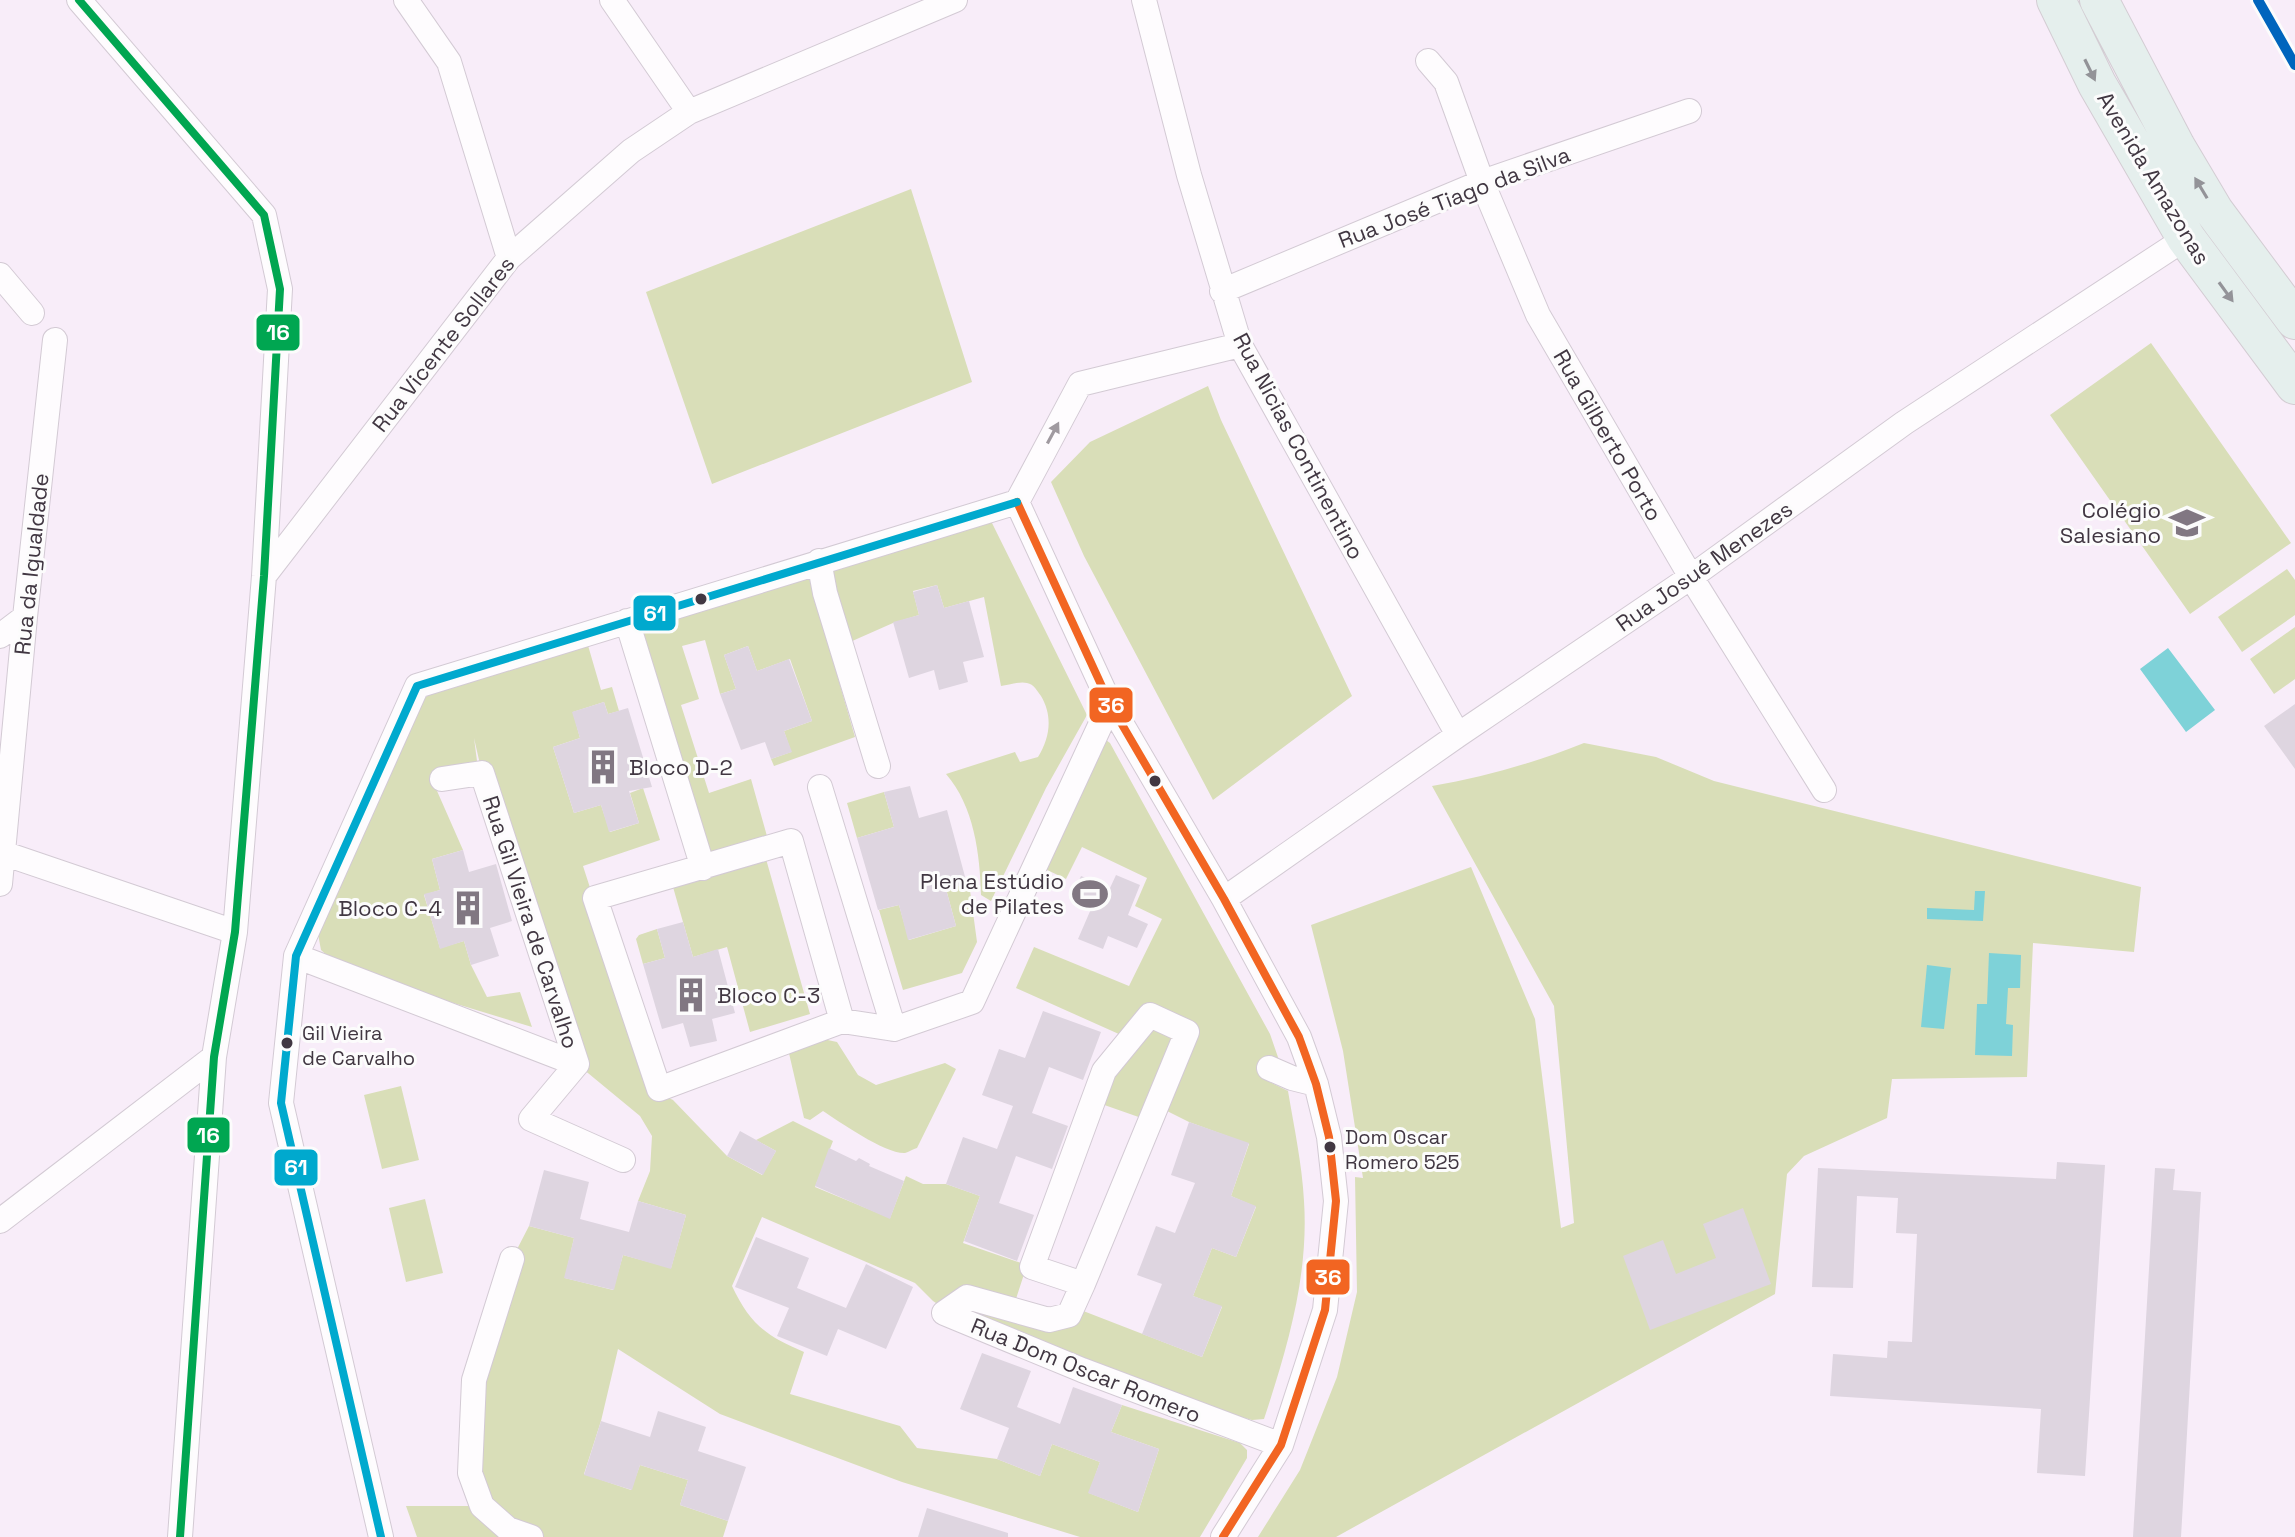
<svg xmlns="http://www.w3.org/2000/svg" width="2295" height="1537" font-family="'Space Grotesk',sans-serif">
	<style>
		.green { fill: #d9deb8 }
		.water { fill: #7ed2d8 }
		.building { fill: #ded5e0 }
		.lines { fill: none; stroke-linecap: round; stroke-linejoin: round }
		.street-casing { stroke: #d3cad4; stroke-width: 26 }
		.primary-casing { stroke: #d3cdd3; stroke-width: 40 }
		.street { stroke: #fefcfe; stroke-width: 24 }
		.primary { stroke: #e5efed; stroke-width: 38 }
		.bus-1-casing { stroke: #fcfcfc; stroke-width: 14 }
		.bus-2-casing { stroke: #fcfcfc; stroke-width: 14 }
		.bus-3-casing { stroke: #fcfcfc; stroke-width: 14 }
		.bus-1 { stroke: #f26522; stroke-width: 8 }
		.bus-2 { stroke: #00a9ce; stroke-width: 8 }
		.bus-3 { stroke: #00a651; stroke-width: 8 }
		.rail-1-casing { stroke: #fcfcfc; stroke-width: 16 }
		.rail-1 { stroke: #0065bd; stroke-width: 10 }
		.oneway { fill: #939398 }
		.oneway2 { fill: #a09aa0 }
		.bus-dot { fill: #413742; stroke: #fcfcfc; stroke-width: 3 }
		.labels { text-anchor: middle; stroke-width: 6; stroke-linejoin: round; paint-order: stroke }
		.bus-label { font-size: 20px; fill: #413742; stroke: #fcfcfc; text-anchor: start }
		.street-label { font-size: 22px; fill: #413742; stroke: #fcfcfc }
		.poi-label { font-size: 22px; fill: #413742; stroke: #fcfcfc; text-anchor: end }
		.line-badge { stroke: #fcfcfc; stroke-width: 3 }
		.badge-label { font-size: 22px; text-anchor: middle; font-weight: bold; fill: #fff }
	</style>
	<rect width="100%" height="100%" fill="#f8edf9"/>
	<path class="green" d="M911 189 972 382 712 484 646 292Z
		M2151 343 2291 543 2190 614 2050 415Z
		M1208 386 1221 420 1352 696 1213 800 1084 556 1051 482 1090 442Z
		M990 519 1087 715 1046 788 991 901 981 895C980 854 974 806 946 774L1015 752 1020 762 1038 757C1050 738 1053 716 1041 696 1037 691 1034 684 1027 683 1020 681 1009 685 1001 686L984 597 944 608 937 585 913 591 919 615 893 623 841 646 824 569Z
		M2287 569 2295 580V615L2242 652 2218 617Z
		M808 574 855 737 774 766 771 759 791 752 784 731 812 721 790 659 757 671 748 646 724 655 736 689 720 694 705 640 682 646 699 699 681 705 709 793 751 779 770 847 703 868 639 625Z
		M2295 627V679L2274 694 2250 659Z
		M587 642 601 690 612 687 619 711 608 714 604 702 573 712 580 738 553 747 574 813 601 805 610 832 639 823 630 793 643 788 660 840 583 866 656 1092 673 1100 727 1156 762 1175 776 1151 756 1140 793 1121 833 1141 815 1187 890 1218 906 1176 923 1184H946L980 1196 963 1243 1027 1265 1014 1305 1049 1320 1073 1307 1202 1357 1222 1307 1193 1296 1212 1248 1236 1257 1256 1207 1231 1196 1249 1144 1189 1122 1157 1106 1150 1121 1093 1101 1130 1039 1016 988 1034 947 1129 986 1162 919 1135 906 1147 878 1082 847 1066 879 1041 867 1106 740 1110 743 1270 1034 1280 1063 1268 1081 1288 1091C1294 1127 1302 1164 1304 1201 1309 1276 1287 1349 1264 1419L1252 1420 1234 1415 945 1309 933 1301 915 1283 762 1217 732 1286C750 1324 766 1336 804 1352L790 1394 900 1426 917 1448 997 1459 1040 1476 1052 1444 1100 1462 1089 1493 1138 1512 1159 1449 1111 1432 1122 1405 1240 1443 1247 1450V1458L1200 1537H1080L902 1482 720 1414 618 1349 601 1421 584 1474 631 1490 640 1465 688 1480 680 1505 728 1521 723 1537H417L406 1506H481L474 1380 512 1259 529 1226 574 1238 565 1278 613 1290 623 1255 671 1268 686 1215 638 1201 650 1171 652 1136 640 1116 577 1064 482 773 474 738 477 761 430 775 463 850 432 859 440 890 424 895 440 948 464 941 471 965 487 997 520 992 532 1027 401 987 332 960 321 950 318 934 425 698 433 691Z
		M1584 743 1656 757 1714 781 2141 887 2134 952 2033 943 2027 1077 1892 1079 1887 1118 1804 1156 1787 1174 1775 1294 1336 1537H1258L1300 1470 1337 1377 1357 1292 1355 1177 1363 1178 1343 1051 1311 925 1471 867 1535 1019 1561 1228 1574 1223 1554 1006 1432 786C1485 777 1534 763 1584 743Z
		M884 792 894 827 857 838 847 803Z
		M766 859 810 1014 750 1032 727 947 693 957 673 887Z
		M969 883 977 942 962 973 903 990 879 910 899 905 909 940 956 926 946 889Z
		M657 929 665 958 643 964 636 939 639 935Z
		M809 1036 837 1042 858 1075 876 1085 945 1063 956 1069 917 1148C916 1148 906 1153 905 1153 885 1154 840 1122 823 1111L810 1120 804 1118 788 1049Z
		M401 1086 419 1160 382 1169 364 1095Z
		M425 1199 443 1273 406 1282 389 1208Z"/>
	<path class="water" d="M2168 648 2215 710 2186 732 2140 669Z
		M1975 891H1985L1983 921 1927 919V908L1974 910Z
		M1989 953 2021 955 2020 988H2008L2006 1024 2013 1025 2012 1056 1975 1055 1977 1004H1987Z
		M1927 965 1951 968 1944 1029 1921 1027Z"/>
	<path class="building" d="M937 585 944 608 969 601 984 657 963 662 968 682 939 690 934 670 909 678 893 622 919 615 913 592Z
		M748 646 757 671 789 659 812 721 784 731 792 752 771 759 765 742 741 750 720 694 736 689 724 655Z
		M604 702 608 714 628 708 652 787 629 791 639 823 609 832 601 805 574 813 553 747 580 738 572 712Z
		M2295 704V769L2264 726Z
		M910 786 919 818 947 810 967 884 946 889 956 926 908 940 899 905 878 910 857 838 894 827 884 792Z
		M463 850 469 872 496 864 512 921 490 928 499 956 471 965 464 941 440 949 424 894 440 890 432 859Z
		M1116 875 1140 885 1128 915 1148 924 1137 948 1108 936 1103 949 1078 939 1091 909 1070 900 1081 876 1110 888Z
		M683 922 693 957 718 949 735 1013 712 1019 717 1041 690 1047 683 1023 662 1029 643 964 665 958 657 929Z
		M1043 1011 1101 1032 1083 1080 1049 1067 1032 1113 1068 1126 1052 1169 1016 1156 999 1203 1034 1215 1017 1261 964 1241 980 1196 946 1184 963 1137 997 1149 1013 1106 982 1095 999 1049 1025 1058Z
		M1189 1122 1249 1143 1231 1196 1256 1206 1236 1257 1212 1248 1193 1296 1222 1306 1202 1357 1142 1334 1162 1284 1137 1275 1156 1226 1175 1233 1195 1183 1171 1175Z
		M740 1131 776 1151 763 1175 727 1156Z
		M829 1148 856 1161 859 1158 870 1164 869 1166 904 1181 890 1219 815 1186Z
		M2057 1162 2105 1165 2085 1476 2037 1473 2041 1409 1830 1396 1833 1354 1887 1358 1888 1341 1912 1342 1917 1234 1896 1233 1898 1198 1857 1196 1853 1288 1812 1287 1818 1168 2056 1179Z
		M2155 1168 2175 1169 2173 1190 2201 1192 2181 1537H2133Z
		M544 1170 589 1182 580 1219 629 1232 638 1201 686 1215 671 1269 623 1255 614 1290 564 1278 574 1238 529 1226Z
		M1743 1208 1771 1284 1650 1330 1623 1256 1663 1240 1676 1274 1716 1258 1703 1224Z
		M756 1237 809 1258 797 1288 846 1308 866 1264 913 1287 886 1349 838 1329 827 1356 777 1336 789 1308 735 1287Z
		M982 1353 1031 1371 1017 1407 1060 1424 1073 1387 1122 1405 1111 1432 1159 1449 1138 1512 1088 1493 1100 1462 1052 1444 1040 1476 997 1459 1009 1428 960 1409Z
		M658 1411 706 1427 698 1451 746 1467 728 1521 680 1505 688 1480 640 1465 632 1490 584 1475 601 1421 650 1437Z
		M927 1508 1008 1533V1537H918Z"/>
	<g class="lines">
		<g class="street-casing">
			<path id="street" d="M79 0 264 215 280 289 264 576 235 932 214 1057 180 1537
				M406 0 449 62 509 258
				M612 0 689 112
				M1144 0 1189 175 1240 345 1458 735
				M1428 61 1446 82 1482 182 1538 315 1691 577 1824 790
				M0 275 32 313
				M1222 291 1482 182 1689 111
				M1017 502 1110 704 1224 899 1299 1037 1316 1084 1329 1137 1336 1201 1325 1310 1281 1445 1223 1537
				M1017 502 1080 384 1240 345
				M819 561 825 593 878 766
				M264 576 509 258 631 151 689 112 955 0
				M627 621 703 868
				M0 636 25 617
				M442 779 482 773 577 1064
				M820 787 894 1029
				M3 853 235 932
				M0 884 25 617 55 340
				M1224 899 1458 735 1691 577 1904 423 2186 238
				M296 956 577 1064 531 1119 623 1160
				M842 1021 659 1089 595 898 791 841 842 1021 894 1029 972 1002 1110 704
				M1269 1068 1292 1078 1316 1084
				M0 1221 214 1057
				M512 1259 474 1380 470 1473 482 1506 508 1529 531 1537
				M1083 1284 1032 1267 1104 1071 1150 1015 1187 1032 1083 1284 1069 1315 1049 1320 967 1297 944 1313 1082 1370 1281 1445
				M381 1537 281 1103 296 956 417 686 1017 502"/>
		</g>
		<g class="primary-casing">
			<path id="primary" d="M2056 0 2097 84 2186 238 2295 385
				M2099 0 2176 147 2214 211 2295 320"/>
		</g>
		<use href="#street" class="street"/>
		<use href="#primary" class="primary"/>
		<g class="bus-1-casing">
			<path id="bus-1" d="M1017 502 1110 704 1224 899 1299 1037 1316 1084 1329 1137 1336 1201 1325 1310 1281 1445 1223 1537"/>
		</g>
		<g class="bus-2-casing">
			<path id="bus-2" d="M381 1537 281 1103 296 956 417 686 1017 502"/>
		</g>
		<g class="bus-3-casing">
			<path id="bus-3" d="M79 0 264 215 280 289 264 576 235 932 214 1057 180 1537"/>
		</g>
		<use href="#bus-1" class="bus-1"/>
		<use href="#bus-2" class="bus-2"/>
		<use href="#bus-3" class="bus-3"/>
		<g class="rail-1-casing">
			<path id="rail-1" d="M2258 0 2295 65"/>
		</g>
		<use href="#rail-1" class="rail-1"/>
	</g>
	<defs><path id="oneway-solid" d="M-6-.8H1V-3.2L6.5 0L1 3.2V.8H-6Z" transform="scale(2)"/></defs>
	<g class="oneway">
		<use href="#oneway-solid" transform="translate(2090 70) rotate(64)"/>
		<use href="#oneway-solid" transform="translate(2201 188) rotate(-121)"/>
		<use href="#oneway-solid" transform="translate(2226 292) rotate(54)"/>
	</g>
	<use class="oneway2" href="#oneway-solid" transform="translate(1053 433) rotate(-62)"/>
	<defs>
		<g id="school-bare" transform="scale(2.76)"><path d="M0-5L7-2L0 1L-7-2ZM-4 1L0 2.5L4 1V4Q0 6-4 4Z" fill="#817782" stroke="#fcfcfc" stroke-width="2.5" paint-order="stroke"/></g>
		<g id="building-bare" transform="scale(2.76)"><path d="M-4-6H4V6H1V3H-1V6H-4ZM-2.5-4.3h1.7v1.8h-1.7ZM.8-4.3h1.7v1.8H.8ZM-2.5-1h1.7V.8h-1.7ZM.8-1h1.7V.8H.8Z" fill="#817782" stroke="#fcfcfc" stroke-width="2.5" paint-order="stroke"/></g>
		<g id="stadium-bare" transform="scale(2.76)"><path d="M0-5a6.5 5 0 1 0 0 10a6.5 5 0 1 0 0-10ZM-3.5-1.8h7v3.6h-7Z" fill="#817782" stroke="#fcfcfc" stroke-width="2.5" paint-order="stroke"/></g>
	</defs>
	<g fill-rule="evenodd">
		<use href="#school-bare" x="2187" y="523"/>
		<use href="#building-bare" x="603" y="767"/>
		<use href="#stadium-bare" x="1090" y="894"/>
		<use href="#building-bare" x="468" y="908"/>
		<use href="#building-bare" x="691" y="995"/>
	</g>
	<g class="bus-dot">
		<circle cx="701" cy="599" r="7"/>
		<circle cx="1155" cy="781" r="7"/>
		<circle cx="287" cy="1043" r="7"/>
		<circle cx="1330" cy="1147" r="7"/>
	</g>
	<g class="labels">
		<g class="bus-label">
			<text x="302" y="1040">Gil Vieira<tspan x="302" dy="25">de Carvalho</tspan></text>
			<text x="1345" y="1144">Dom Oscar<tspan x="1345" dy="25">Romero 525</tspan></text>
		</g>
		<g class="street-label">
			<text transform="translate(2154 178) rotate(59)" y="8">Avenida Amazonas</text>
			<text transform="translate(1454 197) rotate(-21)" y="8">Rua José Tiago da Silva</text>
			<text transform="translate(443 344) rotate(-52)" y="8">Rua Vicente Sollares</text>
			<text transform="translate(1608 435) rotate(60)" y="8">Rua Gilberto Porto</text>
			<text transform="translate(1299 446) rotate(62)" y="8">Rua Nicias Continentino</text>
			<text transform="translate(31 564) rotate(-84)" y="8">Rua da Igualdade</text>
			<text transform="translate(1704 566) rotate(-35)" y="8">Rua Josué Menezes</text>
			<text transform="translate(531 922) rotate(72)" y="8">Rua Gil Vieira de Carvalho</text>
			<text transform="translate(1086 1370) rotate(22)" y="8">Rua Dom Oscar Romero</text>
		</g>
		<g class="poi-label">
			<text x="2161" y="518">Colégio<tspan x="2161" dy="25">Salesiano</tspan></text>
			<text x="629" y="775" text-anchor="start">Bloco D-2</text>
			<text x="1064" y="889">Plena Estúdio<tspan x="1064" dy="25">de Pilates</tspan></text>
			<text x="442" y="916">Bloco C-4</text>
			<text x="717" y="1003" text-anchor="start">Bloco C-3</text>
		</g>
	</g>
	<g class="line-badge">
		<rect x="255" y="313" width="46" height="39" rx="8" fill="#00a651"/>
		<rect x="632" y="594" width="45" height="38" rx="8" fill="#00a9ce"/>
		<rect x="1088" y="686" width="46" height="38" rx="8" fill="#f26522"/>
		<rect x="186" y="1116" width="45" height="38" rx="8" fill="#00a651"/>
		<rect x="273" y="1148" width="46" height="39" rx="8" fill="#00a9ce"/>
		<rect x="1305" y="1258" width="46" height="38" rx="8" fill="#f26522"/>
	</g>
	<g class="badge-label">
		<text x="278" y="340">16</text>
		<text x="655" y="621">61</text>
		<text x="1111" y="713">36</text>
		<text x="208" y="1143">16</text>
		<text x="296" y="1175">61</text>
		<text x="1328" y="1285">36</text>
	</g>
</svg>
